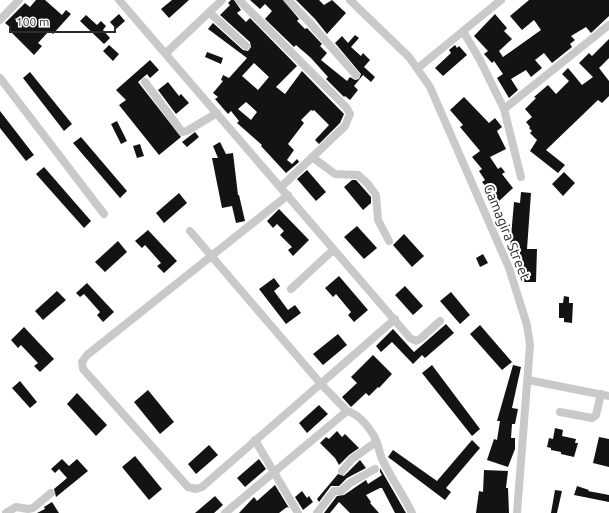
<svg xmlns="http://www.w3.org/2000/svg" width="609" height="513" font-family="Ubuntu,sans-serif">
	<style>
		.building { fill: #131313; fill-rule: evenodd }
		.lines { fill: none; stroke-linecap: round; stroke-linejoin: round }
		.minor { stroke: #c9c9c9; stroke-width: 8 }
		.labels { text-anchor: middle; stroke-width: 4; stroke-linejoin: round; paint-order: stroke }
		.street-label { font-size: 14px; fill: #2c2c2c; stroke: #fff }
	</style>
	<rect width="100%" height="100%" fill="#fff"/>
	<path class="building" d="M36 0H45L62 15 66 10 71 14 53 34 49 31 38 43 42 46 34 55 9 30 11 28 5 23 25 3 30 7Z
		M172 0H189L169 18 161 9Z
		M231 0H234L241 10 237 13 246 22 250 18 297 66 276 87 285 94 302 71 344 114 340 123 319 144 315 140 329 125 314 110 313 111 311 110 301 120 304 123 288 144 294 150 287 160 292 164 297 159 299 162 286 173 261 146 262 145 237 123 239 121 231 111 228 114 215 99 218 97 213 93 223 81 221 80 223 75 229 78 247 58 208 29 213 23 243 50 248 51 251 47 250 42 220 15 230 5 228 3ZM254 63 269 77 258 90 242 76ZM246 102 257 112 251 120 238 109Z
		M250 0H283L299 19 297 21 305 29 307 28 322 44 320 46 327 53 321 60 347 81 350 77 355 80 359 79 361 74 335 43 342 36 348 43 355 35 359 38 351 47 361 56 363 53 370 60 364 67 375 77 371 82 363 75 354 86 358 90 350 100 345 96 344 97 326 79 328 77 311 58 296 45 294 47 265 19 272 11 265 4 260 9Z
		M296 0H319L324 5 332 0 346 13 327 34 315 19Z
		M529 0H609V16L591 33 586 27 571 36 575 40 570 44 572 47 552 63 544 53 535 60 542 68 531 77 526 70 511 79 518 90 509 98 497 78 503 74 494 61 492 63 484 54 488 51 474 36 495 14 507 28 504 31 512 39 499 51 503 57 541 30 534 20 522 30 510 16Z
		M119 14 125 21 116 29 110 22Z
		M86 15 97 25 101 21 106 26 103 30 110 38 104 44 80 21Z
		M609 39V58L599 68 609 81V96L602 103 598 100 546 150 565 165 558 173 530 151 537 140 530 133 532 131 529 128 530 127 526 122 532 117 525 109 536 98 534 97 548 85 556 94 569 81 562 74 568 68 582 85 593 77 579 63 589 53 592 56Z
		M109 45 119 54 113 61 103 51Z
		M455 45 457 48 459 46 467 55 443 76 435 68 451 53 449 50Z
		M207 52 223 58 221 64 205 57Z
		M150 60 159 70 150 78 147 74 138 82 181 137 159 155 119 105 126 100 116 90Z
		M30 72 72 124 64 131 23 78Z
		M168 82 179 96 181 94 189 103 176 114 158 90Z
		M464 97 489 123 495 118 502 127 497 131 506 149 490 157 498 169 501 167 505 172 502 174 513 188 497 203 486 190 488 189 482 182 485 180 479 171 482 169 472 157 480 151 460 127 463 125 450 110Z
		M0 111 34 155 26 161 0 128Z
		M117 121 127 141 121 144 111 124Z
		M195 132 199 137 187 147 182 142Z
		M81 137 127 191 120 198 73 143Z
		M220 142 226 154 233 153 238 195H239L245 221 236 223 232 206 222 208 212 158H218L213 146Z
		M140 144 144 156 137 158 133 146Z
		M44 167 91 221 84 228 36 174Z
		M307 170 326 192 316 201 297 179Z
		M564 172 575 183 563 196 552 184Z
		M352 180H356L371 197V203L363 210 344 187Z
		M521 192 531 193 527 249H537L536 282H520V248H510L514 202 520 203Z
		M179 193 187 203 164 223 156 213Z
		M279 209 309 240 293 256 288 250 292 247 280 235 284 231 277 224 273 228 267 221Z
		M357 226 377 248 364 259 344 237Z
		M148 230 177 261 164 273 157 266 161 263 145 245 142 248 135 241Z
		M404 234 424 256 412 267 393 245Z
		M118 241 127 252 105 272 95 262Z
		M483 254 488 263 480 267 476 258Z
		M339 276 368 310 354 322 348 315 351 312 336 294 333 297 325 288Z
		M274 278 280 286 274 291 288 310 295 305 301 313 286 324 259 289Z
		M87 283 114 312 103 322 97 315 100 312 84 294 80 297 76 293Z
		M405 286 423 306 413 315 395 295Z
		M57 291 66 300 43 320 35 311Z
		M451 292 470 315 460 324 440 301Z
		M564 296 569 297V303H573L572 323 564 322V318H559V303H563Z
		M446 324 454 333 425 358 422 355 413 364 392 342 381 352 376 346 393 329 414 352Z
		M480 325 512 362 502 370 470 334Z
		M24 327 54 359 40 372 34 366 38 363 21 345 18 348 11 340Z
		M338 334 347 345 323 365 313 354Z
		M373 355 392 374 379 388 378 387 369 396 366 393 351 407 342 397 357 383 351 377Z
		M432 365 480 429 472 436 422 373Z
		M513 365 521 367 512 408 518 409 515 424H512L511 438H515V449L508 467 487 460 494 439 497 440 500 421H497Z
		M20 381 37 402 30 408 12 388Z
		M148 390 174 422 160 434 134 402Z
		M77 393 107 425 96 436 67 404Z
		M319 405 328 414 307 433 299 423Z
		M555 428 563 430 562 436 576 439 575 443H578L574 457 561 454V452L551 450V448L547 447 549 438 553 439Z
		M337 431 342 437 345 434 359 448 349 455 339 465 335 458 320 443 326 437 329 439Z
		M599 437 609 439V467L593 463Z
		M472 440 480 448 446 488 451 492 445 500 388 457 393 450 437 481Z
		M209 445 218 455 196 474 188 464Z
		M135 456 162 489 149 500 122 467Z
		M62 459 69 466 77 459 88 471 56 497 54 489 67 478 59 469 55 473 51 469Z
		M259 459 266 469 245 487 237 478Z
		M360 460 366 468 347 478 339 486H331L319 502 317 499 338 474 344 476Z
		M380 468 406 513H395L382 488H380L366 495 371 502 370 503 379 513H350L339 502 330 513H324L337 496 344 495 366 480 368 484 382 475 380 472Z
		M484 470 508 471 506 488H508L509 513H476L479 491 483 492Z
		M275 485 289 508 287 507 279 513H239L254 497 257 501Z
		M577 486 589 490 588 491 609 495V502L574 495Z
		M555 490 562 491 557 513H551Z
		M302 491 307 498 309 496 313 502 303 510 295 497Z
		M215 496 223 505 214 513H195Z
		M52 502 59 513H37L45 509 44 507Z"/>
	<g class="lines">
		<path class="minor" d="M119 0 410 338 416 341 420 339 440 321
			M239 0 346 107 350 114 345 126 281 187
			M288 0 310 23 356 75
			M350 0 409 57 430 87 509 268 527 325 530 345 517 513
			M210 13 246 46
			M0 20 19 0
			M463 31 480 60 504 109 521 177
			M166 53 222 0
			M418 68 501 0
			M0 78 104 214
			M145 82 182 132 187 131 217 113
			M504 109 609 25
			M312 157 335 174 358 175 368 184 376 195 378 220 389 241
			M288 195 87 355 82 362 83 369 188 487 196 489 202 487 395 319
			M190 231 321 384 347 411 225 513
			M291 289 333 250
			M528 380 609 396
			M347 411C358 414 368 426 374 436 378 442 379 452 382 459 391 478 403 494 412 513
			M560 412 592 418 596 415 601 394
			M255 440 298 513
			M342 471 352 459 376 442
			M6 513 16 507 28 509 33 508 51 493
			M317 513 334 491H341L350 483 375 469"/>
	</g>
	<g class="labels">
		<g class="street-label">
			<text transform="translate(507 232) rotate(68)" y="5">Gamagira Street</text>
		</g>
	</g>
	<path d="M10 26v6h105v-6" fill="none" stroke="#2c2c2c" stroke-width="2"/>
	<text x="16" y="26" font-size="12" fill="#2c2c2c" stroke="#ffffff" stroke-width="3" paint-order="stroke">100 m</text>
</svg>
